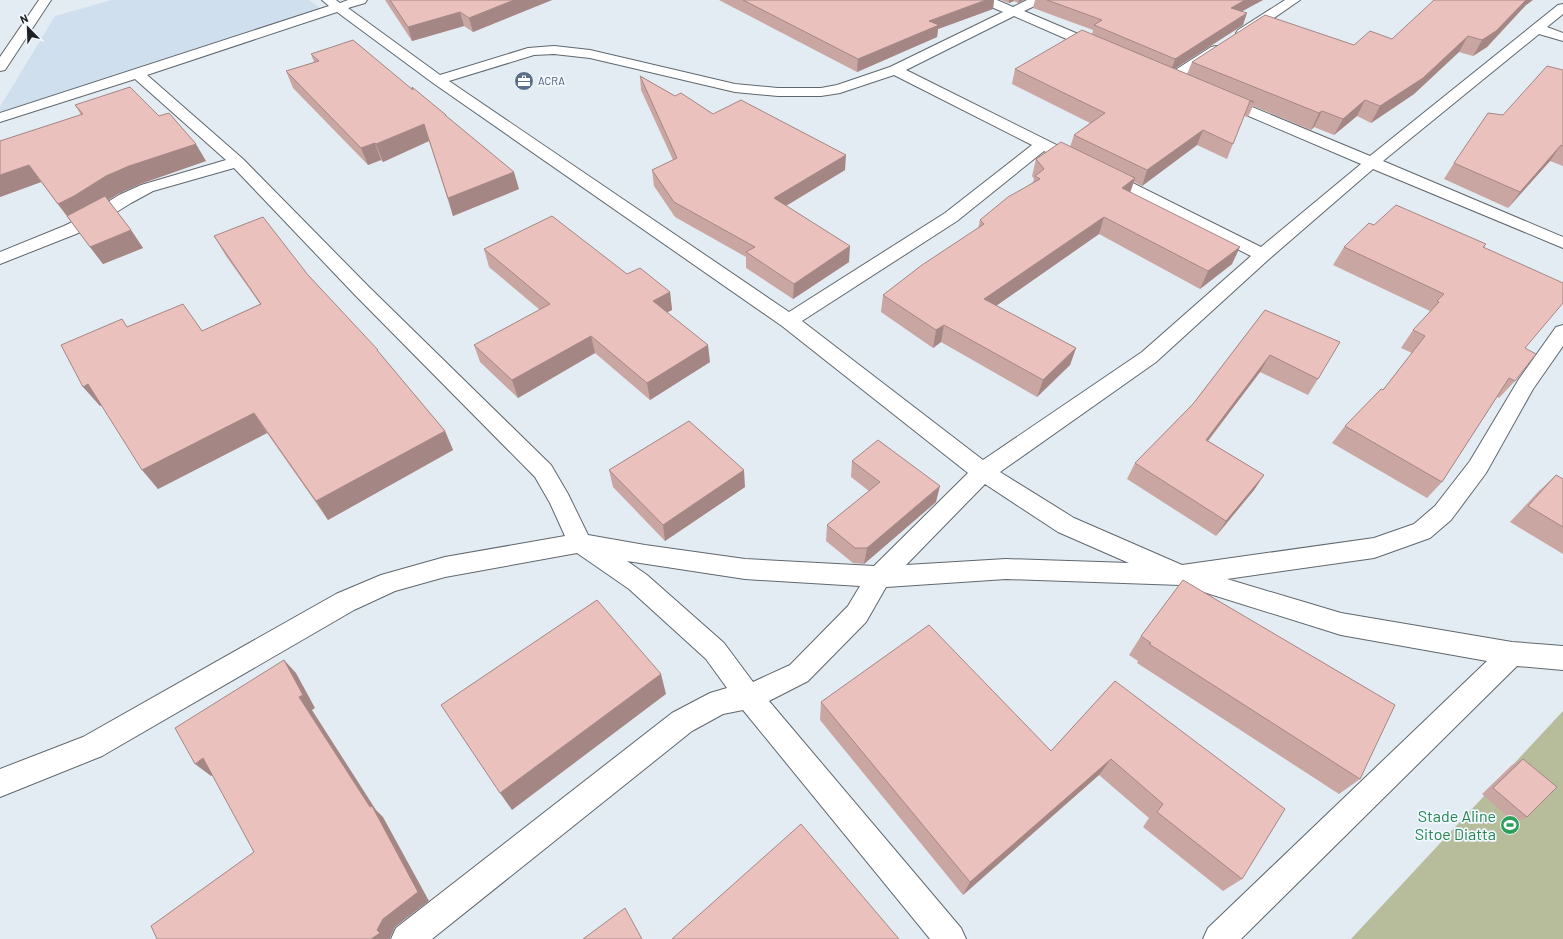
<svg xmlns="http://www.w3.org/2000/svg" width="1563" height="939" font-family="Barlow,sans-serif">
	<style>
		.built { fill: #d0dfed }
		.green { fill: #b7bd9b }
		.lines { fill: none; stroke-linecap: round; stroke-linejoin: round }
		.minor-casing { stroke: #60686e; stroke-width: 2 }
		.minor { fill: #fff; fill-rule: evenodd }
		.wall { fill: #caa6a3 }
		.shaded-wall { fill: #a48785 }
		.building { fill: #ebc1be; stroke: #a48785 }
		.labels { text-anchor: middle; stroke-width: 3.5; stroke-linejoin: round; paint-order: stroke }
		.far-service-label { font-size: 11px; fill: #4e5e75; stroke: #f1f8ff; text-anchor: start }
		.near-leisure-label { font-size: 16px; fill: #27864d; stroke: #f1f8ff; text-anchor: end }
	</style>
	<rect width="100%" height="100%" fill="#e3ebf3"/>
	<path class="built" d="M112 0H309L321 9 0 115V107L55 16Z"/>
	<path class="green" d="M1563 711V939H1351Z"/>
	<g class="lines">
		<g class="minor-casing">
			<path id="minor" d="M39 0H51L5 70 0 71V57Z
				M322 0H336L340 3 348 0H367L365 3 348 8 440 75 528 48 554 46 590 50 735 84 778 88H821L837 85 890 67 1003 12 982 3 980 0H997L1013 7 1027 0H1043L1041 3 1024 11 1104 45 1106 48 1104 51H1094L1014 16 906 70 1261 247 1361 164 1218 103 1216 100 1218 97 1223 96 1228 97 1370 156 1558 5 1563 4V14L1547 27 1563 33V41L1539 34 1383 161 1563 237V248L1373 169 1269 259 1156 362 1000 472 1074 518 1182 565 1374 538 1414 524 1435 506 1470 461 1519 379 1556 327 1563 325V346L1533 389 1486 473 1451 520 1430 538 1374 558 1227 579 1341 613 1512 642 1563 646V670L1517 666 1241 939H1203L1208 928 1487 661 1341 635 1181 585 1006 579 886 587 866 622 808 681 769 701 961 928 966 939H930L743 710 723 714 692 731 432 939H391L396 928 672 713 710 693 727 688 706 659 629 589 577 553 445 577 395 591 354 610 102 756 0 797V769L83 737 336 594 381 575 445 557 565 536 550 503 535 477 355 295 234 168 153 191 131 203 99 223 76 234 0 264V252L64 226 87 215 119 195 141 185 226 160 135 79 0 122V113L329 6ZM337 12 433 83 782 326 968 473 874 566 745 559 645 545 588 535 568 494 551 465 369 287 243 159 147 75ZM554 54 590 58 735 92 778 96H821L840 93 894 75 1032 145 945 213 789 312 449 81 534 55ZM1044 151 1251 256 1142 352 983 460 802 321 957 221ZM985 484 1058 532 1129 563 1006 559 906 565ZM627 561 745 579 860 586 848 606 790 665 753 682 724 643 647 575Z
				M1285 0H1300L1248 36H1238L1236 33 1238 30Z
				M1216 46 1221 47 1223 50 1221 53 1176 82 1171 83 1166 82 1164 79 1166 76 1211 47Z"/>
		</g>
		<use href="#minor" class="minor"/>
	</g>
	<path class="wall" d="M385 0H552L473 32 464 26 412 41Z
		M719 0H994L993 9 938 29 937 37 857 72Z
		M1001 0H1024L1018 3 1014 1 1009 3Z
		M1035 0H1263L1242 11 1243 25 1175 69 1187 74 1192 62 1354 45 1392 39 1525 6 1487 47 1473 56 1459 52 1414 94 1371 123 1357 116 1334 135 1314 127 1311 130 1253 106 1248 117 1244 116 1227 159 1197 145 1142 186 1134 182 1130 192 1232 264 1200 289 1099 234 996 306 1076 348 1070 365 1037 397 941 342 933 348 881 312 883 295 978 229 980 220 1033 182 1034 179 1032 176 1036 159 1070 147 1074 135 1090 123 1012 84 1015 69 1092 34 1093 30 1033 8Z
		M311 54 413 90 446 115 447 117 519 189 453 216 429 141 383 162 381 160 368 165 293 88 286 71 314 62Z
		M1563 70V166L1550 161 1508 208 1444 179 1454 163 1503 115Z
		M640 76 675 96 713 114 845 170 786 206 849 262 793 299 746 268V257L675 217 654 186 652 170 673 160 641 90Z
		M75 105 159 116 206 161 140 184 118 194 108 200 131 230 143 248 103 264 41 182 0 197V141L81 115Z
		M1374 225 1486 244 1484 248 1525 348 1515 381 1499 398 1497 397 1442 482 1427 498 1332 443 1345 426 1383 390 1412 353 1401 348 1413 330 1424 319 1430 311 1333 265 1344 247Z
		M214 236 308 275 381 355 445 431 453 450 328 520 267 433 158 489 102 406H100L128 327 202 331 260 304 226 256Z
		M484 249 627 274 670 292 672 310 667 312 710 362 650 400 595 353 518 398 480 362 474 345 540 310 489 267Z
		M1265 310 1318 379 1308 395 1260 372 1208 441 1264 475 1254 490 1216 536 1127 479 1135 463 1193 404Z
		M852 461 936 502 864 564 853 563 826 541 827 525 869 491 851 477Z
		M609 470 745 487 665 541 613 487Z
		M1556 475 1563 479V554L1510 522 1538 492Z
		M1141 636 1360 779 1339 794 1137 663 1138 661 1129 655Z
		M1115 681 1242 879 1223 891 1143 827 1149 818 1099 775 963 895 820 720 821 702 1051 751Z
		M1523 759 1527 817 1515 823 1482 794 1512 765Z"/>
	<path class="shaded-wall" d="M514 0H552L473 32 469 18Z
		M986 0H994L993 9 938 29 937 37 857 72 858 59 929 21Z
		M1009 0H1014V1L1009 3Z
		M1019 0H1024L1018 3Z
		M1245 0H1263L1226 20 1231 8Z
		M1526 0H1533L1525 6 1487 47 1473 56 1482 40Z
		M460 12 464 26 412 41 408 27Z
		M1247 13 1243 25 1171 71 1175 59Z
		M1468 36 1459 52 1414 94 1371 123 1380 106Z
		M1365 100 1357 116 1334 135 1343 119Z
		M1322 111 1314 127 1311 130 1319 113Z
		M424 124 429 141 383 162 376 144Z
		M1203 130 1197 145 1142 186 1147 170Z
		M375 143 381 160 368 165 361 148Z
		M196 144 206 161 140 184 118 194 86 214 71 221 58 204 106 176 129 166Z
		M1561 145 1550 161 1508 208 1520 192Z
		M846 155 845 170 774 213V198Z
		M29 165 41 182 0 197V175Z
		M514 172 519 189 453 216 448 198Z
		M1135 178 1129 196 1122 188Z
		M1104 217 1099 234 980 317 984 299Z
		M131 230 143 248 103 264 90 247Z
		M850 246 849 262 793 299 794 284Z
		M1240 247 1232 264 1200 289 1208 271Z
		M670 292 672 310 656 318 653 301Z
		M944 325 941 342 933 348 936 330Z
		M591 336 595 353 518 398 512 380Z
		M708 345 710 362 650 400 647 383Z
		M1076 348 1070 365 1037 397 1043 380Z
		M1270 355 1260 372 1197 455 1206 440Z
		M88 384 105 404 100 406 83 387Z
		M254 413 267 433 158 489 142 470Z
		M445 431 453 450 328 520 316 501Z
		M744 470 745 487 665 541 663 525Z
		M1264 475 1254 490 1216 536 1226 521Z
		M940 486 936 502 864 564 867 548Z
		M284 660 296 673 315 708 312 710 376 810 383 817 429 901 395 927 390 938V939H371L377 930 370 807 299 697Z
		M661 674 666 694 512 810 500 793Z
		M203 758 219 770 211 776 195 764Z
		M1111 759 1099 775 963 895 970 882Z"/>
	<path class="building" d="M390 0H514L469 18 460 12 408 27Z
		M743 0H986L929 21 939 25 858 59Z
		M1047 0H1245L1231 8 1247 13 1175 59 1094 25 1102 20Z
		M1434 0H1526L1496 31 1482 40 1468 36 1423 78 1380 106 1365 100 1343 119 1322 111 1319 113 1192 62 1265 15 1354 45 1370 31 1392 39Z
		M1082 30 1254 102 1250 101 1233 144 1203 130 1147 170 1074 135 1105 113 1015 69Z
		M353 40 413 90 412 87 446 115H445L514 172 448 198 424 124 376 144 375 143 361 148 286 71 319 61 311 54Z
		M1547 66 1563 70V146L1561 145 1520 192 1454 163 1488 113 1503 115Z
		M640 76 675 96 681 93 713 114 741 100 846 155 774 198 850 246 794 284 746 252 755 247 674 202 652 170 677 158Z
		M130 87 159 116 169 113 196 144 129 166 106 176 74 196 58 204 29 165 0 175V141L83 114 75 105Z
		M1061 142 1135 178 1122 188 1240 247 1208 271 1104 217 984 299 1076 348 1043 380 944 325 936 330 883 295 922 265 984 224 980 220 1008 197 1040 179 1035 176 1044 169 1036 159Z
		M105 196 131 230 90 247 67 216Z
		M1396 205 1486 244 1483 247 1563 283V303L1525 348 1536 354 1515 381 1509 378 1442 482 1345 426 1381 389 1383 390 1425 336 1413 330 1439 302 1437 301 1444 294 1344 247 1369 223 1374 225Z
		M552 216 627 274 640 268 670 292 653 301 708 345 647 383 591 336 512 380 474 345 550 304 484 249Z
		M263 217 308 275 378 350H377L445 431 316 501 254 413 142 470 88 384 83 387 61 345 122 319 127 327 183 304 202 331 261 304 214 236Z
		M1265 310 1340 342 1318 379 1270 355 1206 440 1264 475 1226 521 1135 463 1193 404Z
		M689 421 744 470 663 525 609 470Z
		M878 440 940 486 867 548H855L827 525 880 482 852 461Z
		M1556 475 1563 479V527L1528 506Z
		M1183 580 1395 705 1360 779 1149 644 1151 643 1141 636Z
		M597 600 661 674 500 793 441 705Z
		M929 625 1051 751 1115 681 1285 809 1242 879 1157 812 1163 804 1111 759 970 882 821 702Z
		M284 660 303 695 299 697 370 807 372 806 418 892 383 919 377 930 380 933 371 939H157L151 926 254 852 203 758 195 764 175 728Z
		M1523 759 1557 787 1527 817 1493 788Z
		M801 824 899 939H672Z
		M625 908 642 939H583Z"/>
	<defs>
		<g id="office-disc" transform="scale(1)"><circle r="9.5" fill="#5c6f8a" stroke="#f1f8ff"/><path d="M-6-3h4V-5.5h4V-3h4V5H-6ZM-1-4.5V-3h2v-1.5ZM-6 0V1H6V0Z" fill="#fff"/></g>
		<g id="stadium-disc" transform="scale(1)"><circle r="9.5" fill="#2e9e5b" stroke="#f1f8ff"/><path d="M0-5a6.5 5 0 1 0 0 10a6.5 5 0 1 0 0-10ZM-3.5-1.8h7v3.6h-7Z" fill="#fff"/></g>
	</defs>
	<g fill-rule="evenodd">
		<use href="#office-disc" x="524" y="81"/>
		<use href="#stadium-disc" x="1510" y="825"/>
	</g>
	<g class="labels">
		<g class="far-service-label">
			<text x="538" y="85">ACRA</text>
		</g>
		<g class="near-leisure-label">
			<text x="1496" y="822">Stade Aline<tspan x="1496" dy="18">Sitoe Diatta</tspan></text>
		</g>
	</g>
	<g transform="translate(28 28) rotate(337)" stroke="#f1f8ff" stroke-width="3" paint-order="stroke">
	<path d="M0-3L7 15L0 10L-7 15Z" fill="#1f2225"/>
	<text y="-6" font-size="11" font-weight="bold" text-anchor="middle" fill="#1f2225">N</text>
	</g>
</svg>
